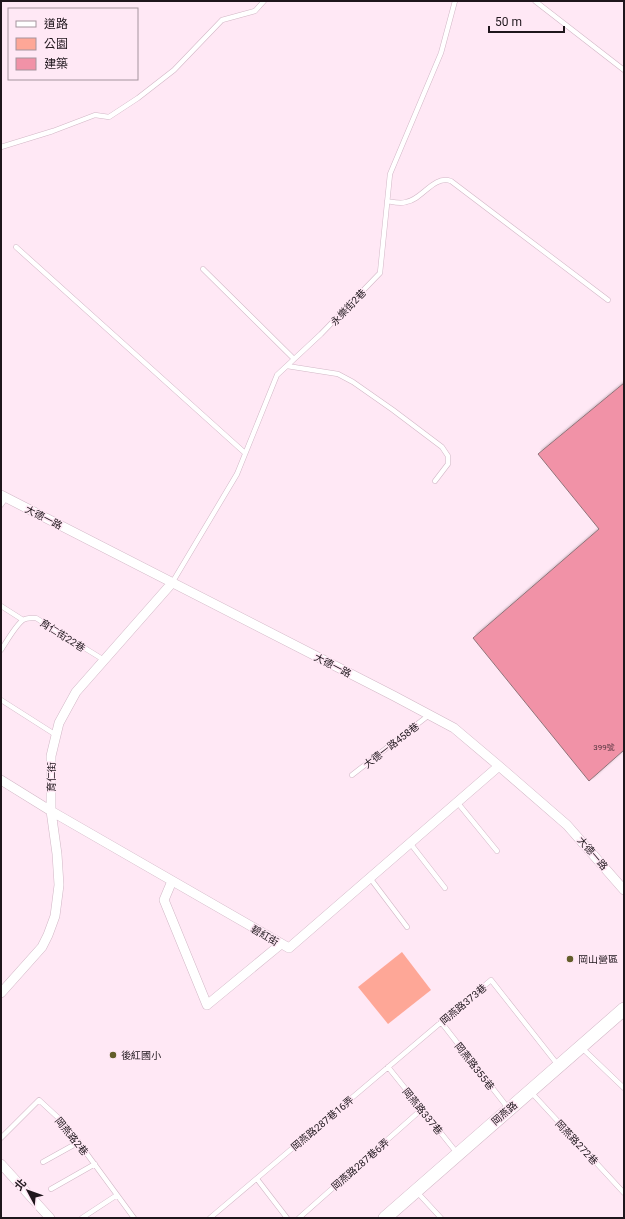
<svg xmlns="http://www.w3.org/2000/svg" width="625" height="1219" font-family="Roboto,'Noto Sans TC',sans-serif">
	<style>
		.green { fill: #fea797 }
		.building { fill: #f192a7; stroke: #91747a; filter: url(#shadow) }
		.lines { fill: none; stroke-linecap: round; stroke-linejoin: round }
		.lane-casing { stroke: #d2b7c6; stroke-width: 5.5 }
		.street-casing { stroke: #d2b7c6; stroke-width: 10 }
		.secondary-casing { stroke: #d2b7c6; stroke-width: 14 }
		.lane { stroke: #fff; stroke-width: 4.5 }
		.street { stroke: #fff; stroke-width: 9 }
		.secondary { stroke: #fff; stroke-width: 13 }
		.poi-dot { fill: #635d2a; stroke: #ffe8f5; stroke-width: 1.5 }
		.labels { text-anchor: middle; stroke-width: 3; stroke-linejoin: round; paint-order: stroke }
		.number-label { font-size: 8px; fill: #54353f }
		.street-label { font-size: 10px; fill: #1f161c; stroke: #ffe8f5 }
		.poi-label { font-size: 10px; fill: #1f161c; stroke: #ffe8f5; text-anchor: start }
	</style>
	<defs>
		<filter id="shadow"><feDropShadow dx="3.5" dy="-3.5" stdDeviation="1" flood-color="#0004"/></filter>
	</defs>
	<rect width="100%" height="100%" fill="#ffe8f5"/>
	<path class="green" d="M402 952 431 990 388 1024 358 987Z"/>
	<path class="building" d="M624 383V750L589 781 473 638 599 529 538 454Z"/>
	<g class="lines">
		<g class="lane-casing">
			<path id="lane" d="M535 1 624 70
				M1 147 53 131 95 115 109 117 138 98 174 70 222 20 255 11 264 1
				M387 201C393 202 400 204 406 202 422 200 433 175 451 181L608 300
				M16 247 245 453
				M203 269 294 359
				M287 366 338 374 353 382 393 410 442 447 448 456V464L435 481
				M1 505 6 498
				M172 583 237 474 277 375 321 334 380 273 390 174 441 53 455 1
				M1 606 23 620
				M1 650C7 641 15 626 23 620 27 617 31 618 36 618L104 660
				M1 700 56 735
				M352 775 429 715
				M457 802 497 851
				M410 843 445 888
				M370 878 407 927
				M441 1022 508 1108
				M582 1048 624 1088
				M388 1067 457 1153
				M530 1091 624 1193
				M1 1138 39 1100 65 1124 134 1218
				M43 1162 79 1142
				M257 1179 287 1218
				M51 1189 95 1164
				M417 1192 441 1218
				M82 1218 117 1195
				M210 1218 491 980 558 1065
				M299 1218 422 1109"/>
		</g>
		<g class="street-casing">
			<path id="street" d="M1 495 394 696 454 728 499 766 567 825 624 890
				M1 780 51 811 289 948 499 766
				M172 881 164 900 207 1005 281 944
				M1 993 42 947 48 935 55 916 59 885 57 854 51 811V756L59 723 76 692 172 583
				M1 1164 50 1218"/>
		</g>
		<g class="secondary-casing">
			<path id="secondary" d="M385 1218 624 1009"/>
		</g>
		<use href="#lane" class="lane"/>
		<use href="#street" class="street"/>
		<use href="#secondary" class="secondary"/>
	</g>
	<g class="poi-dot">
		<circle cx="570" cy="959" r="4"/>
		<circle cx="113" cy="1055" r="4"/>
	</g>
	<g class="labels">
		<g class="number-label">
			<text x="604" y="750">399號</text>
		</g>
		<g class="street-label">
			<text transform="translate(348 307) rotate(-46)" y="4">永樂街2巷</text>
			<text transform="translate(44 517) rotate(27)" y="4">大德一路</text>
			<text transform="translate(63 635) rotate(32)" y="4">育仁街22巷</text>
			<text transform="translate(333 665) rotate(27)" y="4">大德一路</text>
			<text transform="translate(391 745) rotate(-38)" y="4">大德一路458巷</text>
			<text transform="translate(51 777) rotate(-90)" y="4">育仁街</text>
			<text transform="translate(593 853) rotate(49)" y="4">大德一路</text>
			<text transform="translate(265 935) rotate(30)" y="4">碧紅街</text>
			<text transform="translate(463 1004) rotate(-40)" y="4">岡燕路373巷</text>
			<text transform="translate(475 1066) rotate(52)" y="4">岡燕路355巷</text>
			<text transform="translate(423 1111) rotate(51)" y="4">岡燕路337巷</text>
			<text transform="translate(504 1113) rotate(-41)" y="4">岡燕路</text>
			<text transform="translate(322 1123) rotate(-40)" y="4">岡燕路287巷16弄</text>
			<text transform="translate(72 1136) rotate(51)" y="4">岡燕路2巷</text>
			<text transform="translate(577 1142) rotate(47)" y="4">岡燕路272巷</text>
			<text transform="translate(360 1164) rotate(-41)" y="4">岡燕路287巷6弄</text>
		</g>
		<g class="poi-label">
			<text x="578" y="963">岡山營區</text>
			<text x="121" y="1059">後紅國小</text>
		</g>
	</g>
	<rect width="625" height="1219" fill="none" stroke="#1f161c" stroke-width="4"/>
	<rect x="8" y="8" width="130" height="72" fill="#ffe8f5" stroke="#a5949e"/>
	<rect x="16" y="21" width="20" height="6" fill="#ffffff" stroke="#a5949e"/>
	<text x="44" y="28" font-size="12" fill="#1f161c">道路</text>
	<rect x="16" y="38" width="20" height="12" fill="#fea797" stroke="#a5949e"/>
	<text x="44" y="48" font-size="12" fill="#1f161c">公園</text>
	<rect x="16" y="58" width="20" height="12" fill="#f192a7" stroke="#a5949e"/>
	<text x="44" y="68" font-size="12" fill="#1f161c">建築</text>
	<g transform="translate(28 1191) rotate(311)" stroke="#ffe8f5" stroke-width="3" paint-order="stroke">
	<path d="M0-3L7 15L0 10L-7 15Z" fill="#1f161c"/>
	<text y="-6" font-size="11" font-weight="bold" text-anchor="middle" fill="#1f161c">北</text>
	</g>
	<path d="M489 26v6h75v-6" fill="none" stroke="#1f161c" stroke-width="2"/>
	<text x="495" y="26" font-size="12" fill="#1f161c" stroke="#ffe8f5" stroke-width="3" paint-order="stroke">50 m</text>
</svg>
